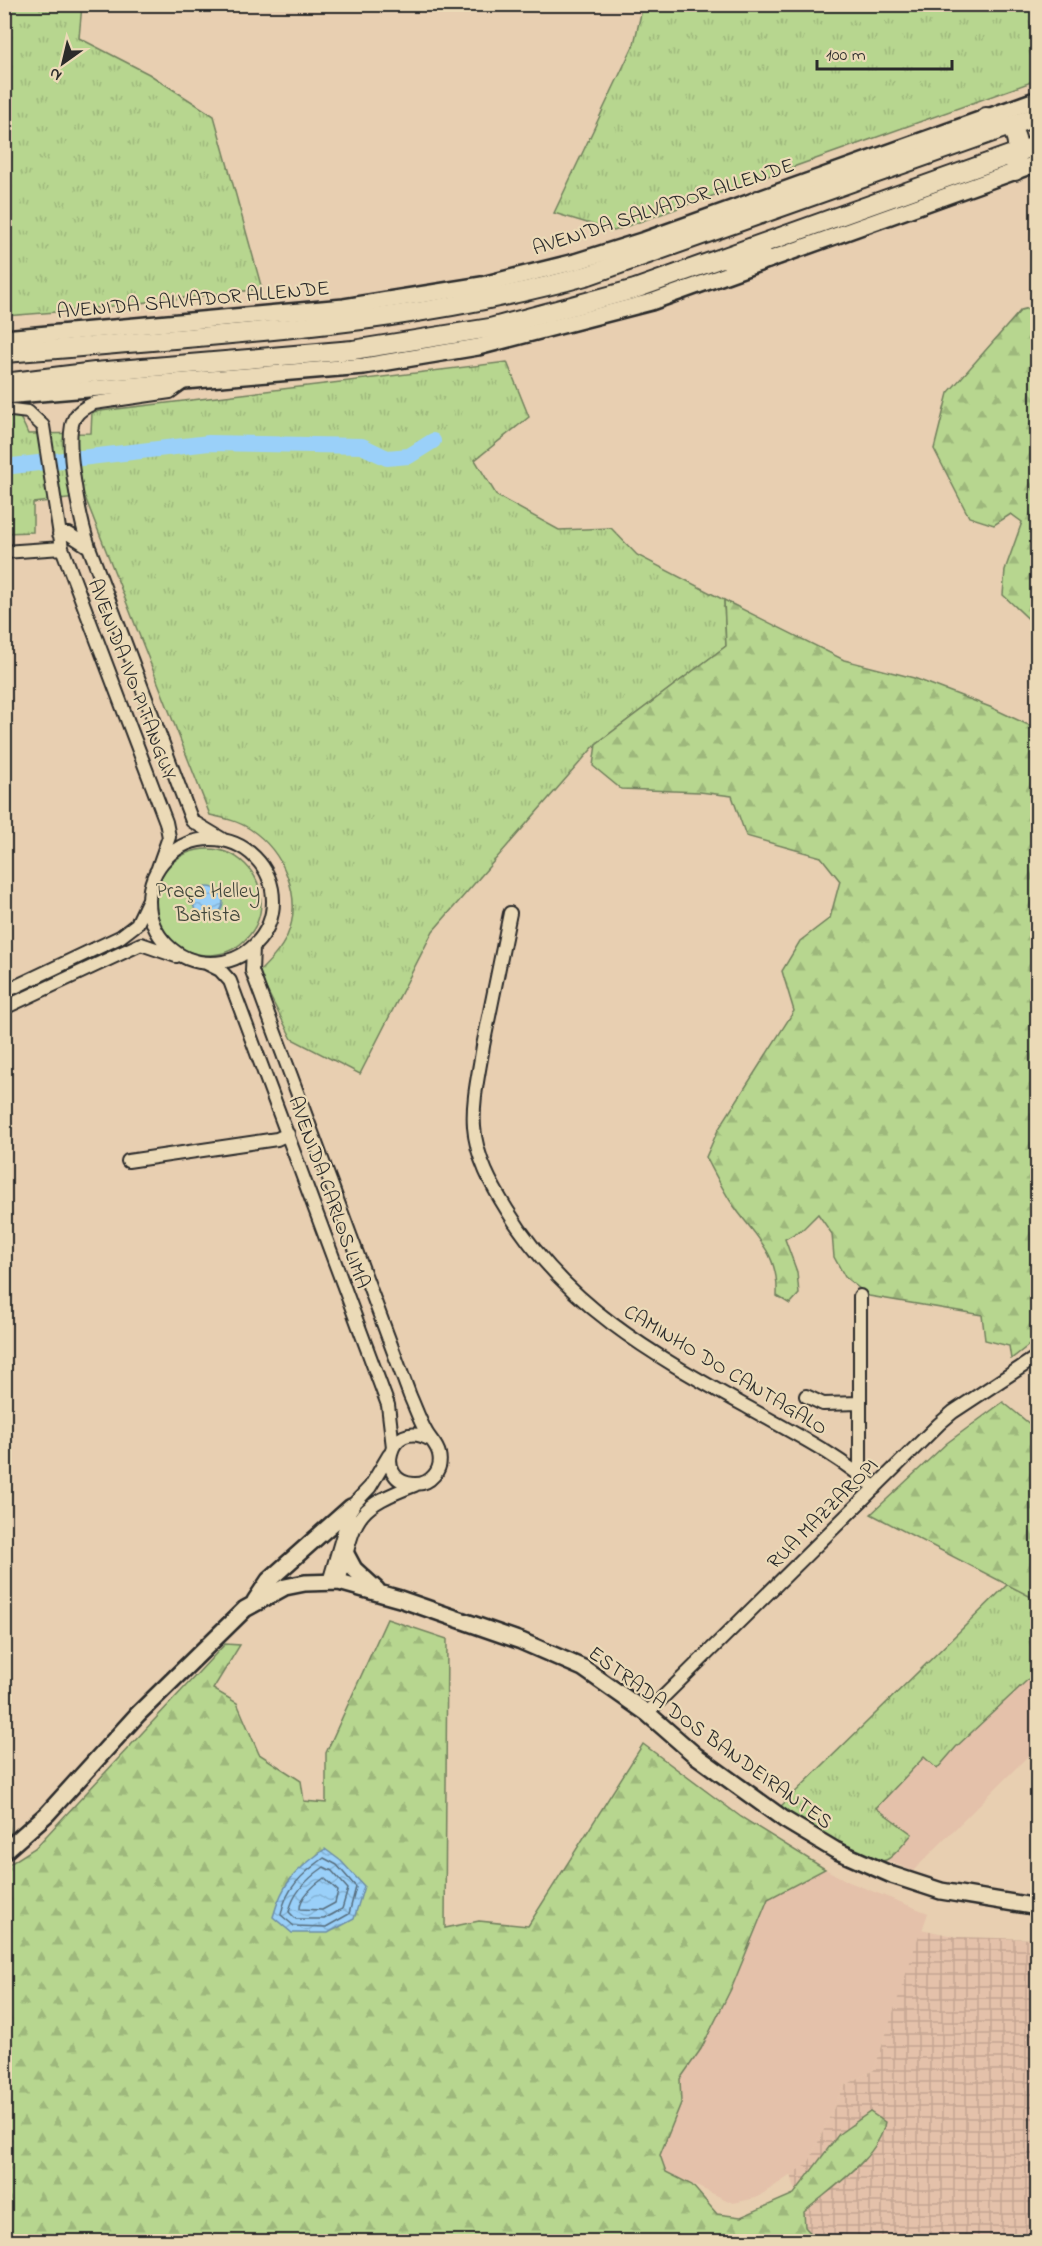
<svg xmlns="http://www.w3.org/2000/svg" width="1042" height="2246" font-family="'Indie Flower',sans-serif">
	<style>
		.built { fill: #e4c1aa }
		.industrial { fill: url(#industrial-grid) }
		.grass { fill: url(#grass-tufts); stroke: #71805d; stroke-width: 1.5 }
		.forest { fill: url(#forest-firs); stroke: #71805d; stroke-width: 1.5 }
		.green { fill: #b7d68f; stroke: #71805d; stroke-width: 1.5 }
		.water { fill: url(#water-waves); stroke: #6e8ea7; stroke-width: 1.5 }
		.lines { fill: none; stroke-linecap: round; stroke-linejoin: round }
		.shore { stroke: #576d7d; stroke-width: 1.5 }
		.river { stroke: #9ad0f9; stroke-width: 16 }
		.minor-casing { stroke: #2b2b2b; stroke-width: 16 }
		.major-casing { stroke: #2b2b2b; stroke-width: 20 }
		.highway-casing { stroke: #2b2b2b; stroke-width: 22 }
		.minor { stroke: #ebdab7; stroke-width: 12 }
		.major { stroke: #ebdab7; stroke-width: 15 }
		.highway { stroke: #ebdab7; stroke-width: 18 }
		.labels { text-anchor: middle; stroke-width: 4.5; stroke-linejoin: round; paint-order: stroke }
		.street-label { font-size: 21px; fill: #2b2b2b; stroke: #ebdab7 }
		.park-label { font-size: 21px; fill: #40453a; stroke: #ebdab7 }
	</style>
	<defs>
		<pattern id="industrial-grid" width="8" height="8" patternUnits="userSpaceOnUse" patternTransform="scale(1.5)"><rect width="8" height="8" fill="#e4c1aa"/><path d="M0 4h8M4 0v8" fill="none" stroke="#c4a692"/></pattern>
		<pattern id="grass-tufts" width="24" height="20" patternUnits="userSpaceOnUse" patternTransform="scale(1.5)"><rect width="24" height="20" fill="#b7d68f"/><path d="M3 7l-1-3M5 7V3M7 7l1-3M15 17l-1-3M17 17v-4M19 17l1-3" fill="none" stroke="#9eb87c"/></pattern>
		<pattern id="forest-firs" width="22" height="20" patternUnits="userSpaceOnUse" patternTransform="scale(1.5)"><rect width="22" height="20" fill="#b7d68f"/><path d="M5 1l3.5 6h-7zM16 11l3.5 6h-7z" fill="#9eb87c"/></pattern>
		<pattern id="water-waves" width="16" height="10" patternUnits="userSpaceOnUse" patternTransform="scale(1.5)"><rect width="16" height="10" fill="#9ad0f9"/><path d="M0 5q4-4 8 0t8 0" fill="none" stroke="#85b3d6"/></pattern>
	</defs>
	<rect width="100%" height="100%" fill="#e8cfb1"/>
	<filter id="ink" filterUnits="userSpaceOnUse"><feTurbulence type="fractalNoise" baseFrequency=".0167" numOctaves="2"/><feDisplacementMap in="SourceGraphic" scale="12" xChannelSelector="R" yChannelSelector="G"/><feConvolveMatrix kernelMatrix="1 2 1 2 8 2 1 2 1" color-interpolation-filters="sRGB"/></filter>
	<g filter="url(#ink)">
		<path class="built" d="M1037 1671V1747L913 1871 887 1860 912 1835 875 1808 925 1757 937 1769 956 1747Z
			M825 1869 849 1882 928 1913 874 2070 844 2086 808 2164 756 2198 733 2203 666 2172 660 2155 681 2103 680 2079 701 2049 732 1987 768 1899Z"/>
		<path class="industrial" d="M921 1929 958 1937 1037 1939V2241H923L918 2231 906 2241H818L805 2227 791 2174 808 2164 844 2086 874 2070Z"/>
		<path class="grass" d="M5 4 82 5 79 38 149 74 214 116 262 289 69 311 5 316Z
			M643 5H1037V80L614 231 554 213 634 44Z
			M507 362 529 417 475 460 497 496 559 530 611 528 637 555 724 600 726 646 596 744 433 931 360 1074 292 1039 258 973C269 962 281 950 287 936 304 897 283 851 250 829 238 821 224 818 210 815L85 497 33 503V532L5 533 4 411C19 410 23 422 28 434L91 433 92 412Z
			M1008 1584 1037 1600V1671L956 1747 937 1769 924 1757 876 1808 912 1834C905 1842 895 1856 886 1860 866 1869 798 1820 779 1808Z"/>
		<path class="forest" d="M1037 306H1038L1037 627 1003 595 1005 570 1022 522 1011 514 994 525 969 517 934 449 948 393 1021 310Z
			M724 600 844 660 914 678 990 707 1037 729 1038 1338 1011 1359 1009 1346 985 1340 982 1315 869 1296 845 1277 834 1257 832 1234 818 1214 803 1229 785 1239 797 1272 799 1294 790 1304 777 1296C779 1251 754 1236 731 1202 722 1188 714 1172 706 1157L718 1130 794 1011 782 971 800 941 830 918 840 881 821 857 746 836 732 796 700 792 621 789 593 766 596 744 726 646Z
			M1003 1402 1037 1430V1600L871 1514 947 1443Z
			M387 1619 447 1639 445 1928 479 1921 528 1926 643 1744 741 1817 825 1869 768 1899 732 1987 701 2049 680 2079 681 2103 660 2155 666 2172 692 2185 717 2214 741 2217 794 2194 839 2134 870 2112 885 2122C879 2158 831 2188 804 2212L805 2227 818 2241 5 2242V1867L35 1848 225 1644 240 1645 213 1689 237 1703 259 1754 301 1781 304 1801 326 1803V1753Z
			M4 1669 9 1687 5 1779 10 1833 5 1836Z"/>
		<path class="green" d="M155 902a53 53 0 1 1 106 0a53 53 0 1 1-106 0Z"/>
		<path class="water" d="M193 902a15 15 0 1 1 30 0a15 15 0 1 1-30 0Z
			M325 1849 341 1861 364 1886 354 1919 328 1933H292L273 1917C283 1881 295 1871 325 1849Z"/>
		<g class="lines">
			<path class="shore" d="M324 1858 337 1865 356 1887 349 1914 326 1927 294 1926 281 1915C285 1889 303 1873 324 1858Z
				M324 1867 332 1871 348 1889 342 1909 324 1919H296L289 1912C293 1892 308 1878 324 1867Z
				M324 1878 338 1891 335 1903 322 1910 300 1909C299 1898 315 1884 324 1878Z"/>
			<path class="river" d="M4 467 209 443 362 446 387 458 409 456 433 441"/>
			<g class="minor-casing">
				<path id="minor" d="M184 382 170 392 94 403C87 406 79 410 75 417 62 437 81 523 89 547L192 821 222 839
					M4 409 28 412 43 426 62 548 166 822 169 837 158 868
					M59 534H69L89 547
					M4 552 62 548
					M149 901a62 62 0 1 1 124 0a62 62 0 1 1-124 0Z
					M510 913C501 958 492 1002 483 1046 479 1073 472 1100 474 1127 476 1157 492 1186 507 1210 566 1307 654 1355 749 1408 793 1433 837 1454 875 1488
					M253 947 252 971 410 1396C415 1407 419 1419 425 1430 429 1439 437 1444 439 1454 443 1470 430 1485 414 1484 374 1483 388 1417 429 1439
					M206 963 220 970 230 981 388 1405 393 1447
					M4 992 120 937 137 924 148 901
					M4 1008 141 944 176 956
					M128 1161 277 1139 288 1134
					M806 1396 823 1404 860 1403
					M860 1474V1296
					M329 1582 351 1507 370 1487 389 1455
					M339 1582C356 1519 351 1509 415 1485
					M647 1713 939 1424 953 1412 1038 1356"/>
			</g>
			<g class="major-casing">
				<path id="major" d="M4 338 344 307 482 285 575 262 645 240 1038 99
					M4 396 364 366 478 347 651 302 1038 163
					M346 1554 354 1569 377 1590
					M255 1601 269 1580 351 1507
					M4 1852 47 1814 138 1714 245 1609 285 1587 305 1583 339 1582 400 1599 521 1641 583 1668 647 1713 695 1755 785 1820 835 1850 892 1875 941 1891 1038 1907"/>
			</g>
			<g class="highway-casing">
				<path id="highway" d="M986 117C1020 126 1020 140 1015 171
					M731 214 758 200
					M732 265 767 259
					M4 353C65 349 125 343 186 338 326 326 453 313 589 275L1038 116
					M4 383 95 372 353 350 490 328 635 289 1038 145"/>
			</g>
			<use href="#minor" class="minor"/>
			<use href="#major" class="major"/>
			<use href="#highway" class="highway"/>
		</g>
	</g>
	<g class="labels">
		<g class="street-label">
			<text transform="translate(663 206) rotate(-18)" y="7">AVENIDA SALVADOR ALLENDE</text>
			<text transform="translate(193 299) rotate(-5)" y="7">AVENIDA SALVADOR ALLENDE</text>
			<text transform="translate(133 679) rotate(69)" y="7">AVENIDA IVO PITANGUY</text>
			<text transform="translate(330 1192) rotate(70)" y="7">AVENIDA CARLOS LIMA</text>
			<text transform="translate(726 1369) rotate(31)" y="7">CAMINHO DO CANTAGALO</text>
			<text transform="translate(822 1513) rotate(-45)" y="7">RUA MAZZAROPI</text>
			<text transform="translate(711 1737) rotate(36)" y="7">ESTRADA DOS BANDEIRANTES</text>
		</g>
		<g class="park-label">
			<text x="208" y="897">Praça Helley<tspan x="208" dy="24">Batista</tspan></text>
		</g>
	</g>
	<rect width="1042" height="2246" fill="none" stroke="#ebdab7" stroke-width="24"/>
	<rect x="12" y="12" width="1018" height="2222" fill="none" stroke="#2b2b2b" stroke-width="2" filter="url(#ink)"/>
	<g transform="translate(63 63) rotate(214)" stroke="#ebdab7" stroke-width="4.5" paint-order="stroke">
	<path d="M0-4.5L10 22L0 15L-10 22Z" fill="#2b2b2b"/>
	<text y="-9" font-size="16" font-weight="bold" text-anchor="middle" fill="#2b2b2b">N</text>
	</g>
	<path d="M817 60v9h135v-9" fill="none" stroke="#2b2b2b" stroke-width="3"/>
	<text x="826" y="60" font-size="18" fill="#2b2b2b" stroke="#ebdab7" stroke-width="4.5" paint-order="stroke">100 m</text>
</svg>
